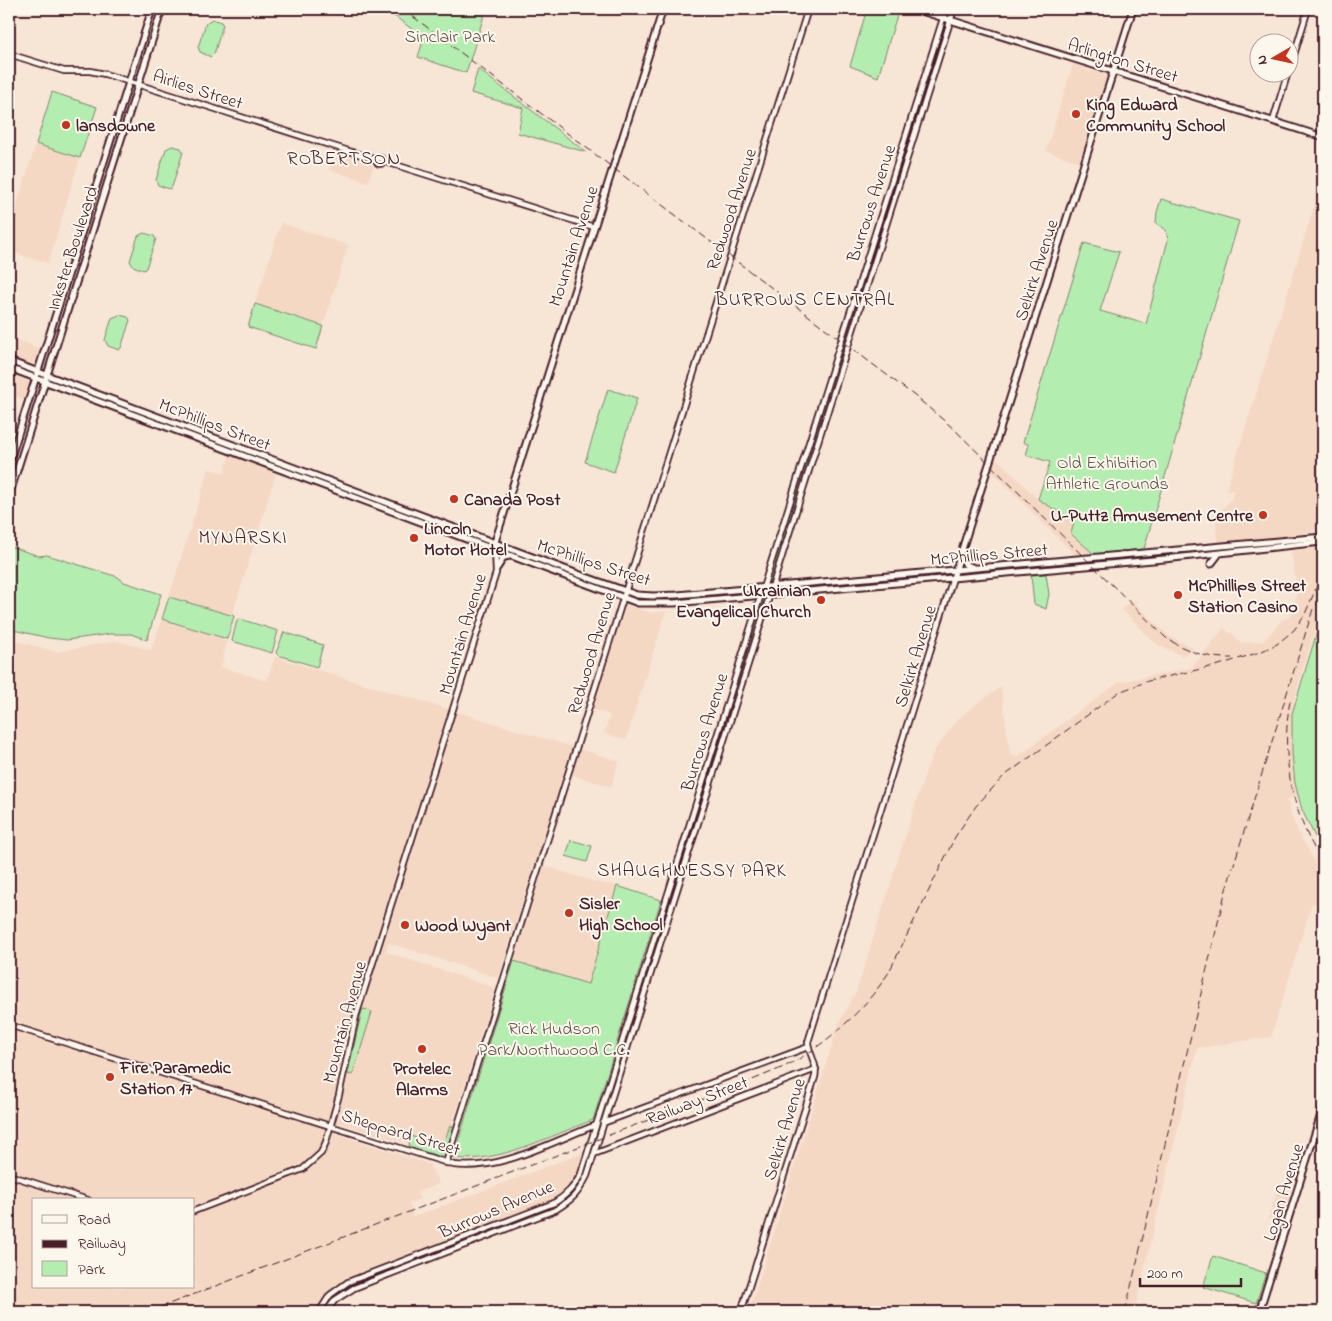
<svg xmlns="http://www.w3.org/2000/svg" width="1332" height="1321" font-family="'Indie Flower',sans-serif">
	<style>
		.built { fill: #f4d8c4; fill-rule: evenodd }
		.green { fill: #b4edb0; stroke: #7f866e }
		.lines { fill: none; stroke-linecap: round; stroke-linejoin: round }
		.minor-casing { stroke: #4a1f2b; stroke-width: 8 }
		.major-casing { stroke: #4a1f2b; stroke-width: 9 }
		.minor { stroke: #fbf7ec; stroke-width: 4.5 }
		.major { stroke: #fbf7ec; stroke-width: 5 }
		.rail { stroke: #4a1f2b; stroke-width: 1; stroke-dasharray: 8 4; stroke-linecap: butt }
		.poi-dot { fill: #c8321e; stroke: #fbf7ec; stroke-width: 2 }
		.labels { text-anchor: middle; stroke-width: 4; stroke-linejoin: round; paint-order: stroke }
		.park-label { font-size: 18px; fill: #64524c; stroke: #fbf7ec }
		.street-label { font-size: 18px; fill: #4a1f2b; stroke: #fbf7ec }
		.poi-label { font-size: 18px; font-weight: bold; fill: #4a1f2b; stroke: #fbf7ec; text-anchor: start }
		.neighbourhood-label { font-size: 19px; letter-spacing: 1px; fill: #4a1f2b; stroke: #fbf7ec }
	</style>
	<rect width="100%" height="100%" fill="#f7e5d5"/>
	<filter id="ink" filterUnits="userSpaceOnUse"><feTurbulence type="fractalNoise" baseFrequency=".02" numOctaves="2"/><feDisplacementMap in="SourceGraphic" scale="10" xChannelSelector="R" yChannelSelector="G"/><feConvolveMatrix kernelMatrix="1 2 1 2 8 2 1 2 1" color-interpolation-filters="sRGB"/></filter>
	<g filter="url(#ink)">
		<path class="built" d="M1073 64 1086 68 1087 71 1091 72 1094 70 1107 76 1080 162 1046 151Z
			M36 144 80 158 48 263 9 251V231Z
			M335 153 374 165 368 182 329 170Z
			M1323 178V534H1320L1319 531 1282 536 1217 542 1216 525 1219 513 1232 498 1234 490 1226 491Z
			M281 223 348 245 323 326 255 304Z
			M9 337 31 345 32 347 41 349 35 366 9 357Z
			M9 373 28 381 29 383 24 399 9 394Z
			M230 455 276 473 232 616 169 597 209 469 224 473Z
			M996 458 1038 499 1074 522 1071 534 1094 554 1076 556 992 471Z
			M1323 547V602L1294 700 1292 753 1295 783 1298 795 1287 799 1292 818 1301 837 1323 877V894L1319 905 1312 903 1271 1037 1197 1048 1134 1312H749L839 1023 857 990 926 771 935 750 949 731 958 719 975 705 1001 687 1010 755 1017 757 1119 682 1192 668 1224 628 1229 633H1232L1241 643 1264 641 1282 620 1288 618 1294 611 1297 588 1291 551Z
			M1132 600 1168 636 1194 648 1182 656 1155 643 1122 609Z
			M625 605 652 613 666 611 626 740 604 733 610 715 592 709Z
			M162 619 228 639 221 667 267 681 275 657 619 761 611 787 566 773 562 780 499 976 496 977 389 943 386 952 492 987 494 992 450 1131 441 1153 339 1123 336 1134 429 1164 439 1184 417 1192 420 1199 409 1203 413 1217 583 1153 576 1178 570 1187 564 1193 548 1202 343 1282 326 1295 315 1312H9V639L57 652 116 641 151 650ZM34 1200H194V1287H34Z
			M543 865 594 882 617 886 588 985 514 961Z
			M1278 1187 1292 1192 1282 1223 1268 1219Z"/>
		<path class="green" d="M385 9H486L466 73 418 57 424 38Z
			M867 9H899L878 77 850 66Z
			M212 19 221 22 223 25 214 54 211 57 200 52 198 47 206 23Z
			M945 24 946 27 919 113 917 114 916 111Z
			M478 69 586 152 518 133 523 108 471 93Z
			M52 92 97 107 80 158 36 144Z
			M916 117 917 119 889 210H887L885 209 914 119Z
			M172 146 181 148 183 152 172 187 169 189 158 185 156 180 166 149Z
			M1161 199 1239 221 1144 549 1094 554 1071 534 1074 522 1038 499 1050 462 1026 455 1029 445 1023 442 1084 243 1119 252 1100 311 1146 324 1168 240 1166 230 1156 223 1157 212Z
			M885 214 887 217 858 306 856 307 855 306 883 215Z
			M144 233 154 236 156 239 146 268 144 270 133 266 130 261 138 236Z
			M255 304 323 326 316 349 248 327Z
			M119 315 128 317 130 320 121 348 119 350 108 346 105 340 112 318Z
			M841 354 842 356 813 446 811 443 839 355Z
			M608 389 637 398 614 472 585 462Z
			M810 450H811L812 453 771 581 768 582 767 581Z
			M9 546 39 556 47 555 118 577 124 582 161 594 147 640 131 634H110L67 640 49 638 9 629Z
			M1046 574 1049 594 1046 609 1034 604 1031 575Z
			M169 597 234 616 227 639 162 619Z
			M764 598 765 600 713 768 711 769 710 767 762 599Z
			M1323 617V853L1302 810 1295 783 1292 753V714L1319 625H1320Z
			M240 619 278 631 272 653 232 641 237 620Z
			M284 632 323 645 317 667 278 655 276 653Z
			M571 840 592 846 587 862 566 856Z
			M617 886 661 900 593 1120C549 1136 499 1164 453 1158L514 961 588 984Z
			M365 1009 372 1012 353 1074 349 1075 348 1073 362 1010Z
			M450 1126H453L454 1128 445 1155 438 1156 409 1147 410 1136 430 1142 431 1139 435 1140 434 1143 439 1145 441 1142 444 1143Z
			M1213 1256 1266 1273 1256 1303 1203 1287Z"/>
		<g class="lines">
			<g class="minor-casing">
				<path id="minor" d="M9 54 64 71H90L105 74 377 160
					M1290 68 1308 9
					M1273 121 1288 72
					M377 161a3 3 0 1 1 6 0a3 3 0 1 1-6 0Z
					M383 161 594 227
					M9 1025 454 1165C501 1171 553 1141 596 1125
					M603 1123 808 1047
					M594 1154 816 1069
					M446 1163 808 9
					M9 1175 88 1200
					M194 1211 303 1169 321 1153 326 1142 339 1095 356 1016 496 573 495 547
					M319 1312 330 1295 348 1282 554 1203C567 1195 574 1187 581 1174L763 588 946 9
					M326 1312 335 1300 354 1288 555 1210C572 1200 578 1194 587 1176L954 9
					M741 1312 815 1077C818 1064 809 1055 808 1042L953 578"/>
			</g>
			<g class="major-casing">
				<path id="major" d="M915 9 1323 137
					M9 361 586 577 637 595 653 596 677 595 1323 537
					M9 368 584 583 638 603H674L1164 559 1322 542
					M9 463 152 9
					M9 496 162 9
					M495 542 663 9
					M963 555 965 564 974 568
					M1211 564 1218 555
					M497 568 504 557 510 556
					M953 578 1133 9
					M1259 1312 1323 1108"/>
			</g>
			<use href="#minor" class="minor"/>
			<use href="#major" class="major"/>
			<path class="rail" d="M403 9 916 397 954 429 1165 637C1185 651 1208 659 1232 658
				M1290 701C1280 755 1292 817 1323 862
				M148 1312 750 1081C766 1074 784 1068 799 1059 834 1037 867 1007 889 972L955 837 976 806 1003 777 1119 692 1148 681 1219 665 1260 652 1277 644 1294 630 1305 614 1323 572
				M1125 1312 1225 893 1313 609"/>
		</g>
	</g>
	<g class="poi-dot">
		<circle cx="1076" cy="114" r="5"/>
		<circle cx="66" cy="125" r="5"/>
		<circle cx="454" cy="499" r="5"/>
		<circle cx="1263" cy="515" r="5"/>
		<circle cx="414" cy="538" r="5"/>
		<circle cx="1178" cy="595" r="5"/>
		<circle cx="821" cy="600" r="5"/>
		<circle cx="569" cy="913" r="5"/>
		<circle cx="405" cy="925" r="5"/>
		<circle cx="422" cy="1049" r="5"/>
		<circle cx="110" cy="1077" r="5"/>
	</g>
	<g class="labels">
		<g class="park-label">
			<text x="450" y="42">Sinclair Park</text>
			<text x="1107" y="468">Old Exhibition<tspan x="1107" dy="21">Athletic Grounds</tspan></text>
			<text x="554" y="1034">Rick Hudson<tspan x="554" dy="21">Park/Northwood C.C.</tspan></text>
		</g>
		<g class="street-label">
			<text transform="translate(1123 60) rotate(17)" y="6">Arlington Street</text>
			<text transform="translate(198 89) rotate(18)" y="6">Airlies Street</text>
			<text transform="translate(871 203) rotate(-72)" y="6">Burrows Avenue</text>
			<text transform="translate(731 209) rotate(-72)" y="6">Redwood Avenue</text>
			<text transform="translate(573 246) rotate(-72)" y="6">Mountain Avenue</text>
			<text transform="translate(72 248) rotate(-72)" y="6">Inkster Boulevard</text>
			<text transform="translate(1036 270) rotate(-72)" y="6">Selkirk Avenue</text>
			<text transform="translate(215 424) rotate(21)" y="6">McPhillips Street</text>
			<text transform="translate(989 554) rotate(-5)" y="6">McPhillips Street</text>
			<text transform="translate(594 562) rotate(18)" y="6">McPhillips Street</text>
			<text transform="translate(462 634) rotate(-73)" y="6">Mountain Avenue</text>
			<text transform="translate(591 653) rotate(-73)" y="6">Redwood Avenue</text>
			<text transform="translate(915 656) rotate(-73)" y="6">Selkirk Avenue</text>
			<text transform="translate(704 732) rotate(-73)" y="6">Burrows Avenue</text>
			<text transform="translate(344 1022) rotate(-75)" y="6">Mountain Avenue</text>
			<text transform="translate(697 1100) rotate(-21)" y="6">Railway Street</text>
			<text transform="translate(784 1129) rotate(-73)" y="6">Selkirk Avenue</text>
			<text transform="translate(401 1132) rotate(17)" y="6">Sheppard Street</text>
			<text transform="translate(1283 1192) rotate(-73)" y="6">Logan Avenue</text>
			<text transform="translate(496 1209) rotate(-23)" y="6">Burrows Avenue</text>
		</g>
		<g class="poi-label">
			<text x="1086" y="110">King Edward<tspan x="1086" dy="21">Community School</tspan></text>
			<text x="76" y="131">lansdowne</text>
			<text x="464" y="505">Canada Post</text>
			<text x="1253" y="521" text-anchor="end">U-Puttz Amusement Centre</text>
			<text x="424" y="534">Lincoln<tspan x="424" dy="21">Motor Hotel</tspan></text>
			<text x="1188" y="591">McPhillips Street<tspan x="1188" dy="21">Station Casino</tspan></text>
			<text x="811" y="596" text-anchor="end">Ukrainian<tspan x="811" dy="21">Evangelical Church</tspan></text>
			<text x="579" y="909">Sisler<tspan x="579" dy="21">High School</tspan></text>
			<text x="415" y="931">Wood Wyant</text>
			<text x="120" y="1073">Fire Paramedic<tspan x="120" dy="21">Station 17</tspan></text>
			<text x="422" y="1074" text-anchor="middle">Protelec<tspan x="422" dy="21">Alarms</tspan></text>
		</g>
		<g class="neighbourhood-label">
			<text x="344" y="164">ROBERTSON</text>
			<text x="805" y="305">BURROWS CENTRAL</text>
			<text x="243" y="543">MYNARSKI</text>
			<text x="692" y="876">SHAUGHNESSY PARK</text>
		</g>
	</g>
	<rect width="1332" height="1321" fill="none" stroke="#fbf7ec" stroke-width="30"/>
	<rect x="15" y="15" width="1302" height="1291" fill="none" stroke="#4a1f2b" stroke-width="2" filter="url(#ink)"/>
	<rect x="32" y="1198" width="162" height="90" fill="#fbf7ec" stroke="#b4a19f"/>
	<rect x="42" y="1215" width="25" height="8" fill="#fbf7ec" stroke="#b4a19f"/>
	<text x="78" y="1224" font-size="15" fill="#4a1f2b">Road</text>
	<rect x="42" y="1240" width="25" height="8" fill="#4a1f2b" stroke="#b4a19f"/>
	<text x="78" y="1248" font-size="15" fill="#4a1f2b">Railway</text>
	<rect x="42" y="1261" width="25" height="15" fill="#b4edb0" stroke="#b4a19f"/>
	<text x="78" y="1274" font-size="15" fill="#4a1f2b">Park</text>
	<g transform="translate(1274 58) rotate(261)"><circle r="24" fill="#fbf7ec" stroke="#b4a19f"/>
	<path d="M0-4L9 19L0 12L-9 19Z" fill="#c8321e"/>
	<text y="-8" font-size="14" font-weight="bold" text-anchor="middle" fill="#4a1f2b">N</text>
	</g>
	<path d="M1140 1278v8h101v-8" fill="none" stroke="#4a1f2b" stroke-width="2.5"/>
	<text x="1147" y="1278" font-size="15" fill="#4a1f2b" stroke="#fbf7ec" stroke-width="4" paint-order="stroke">200 m</text>
</svg>
